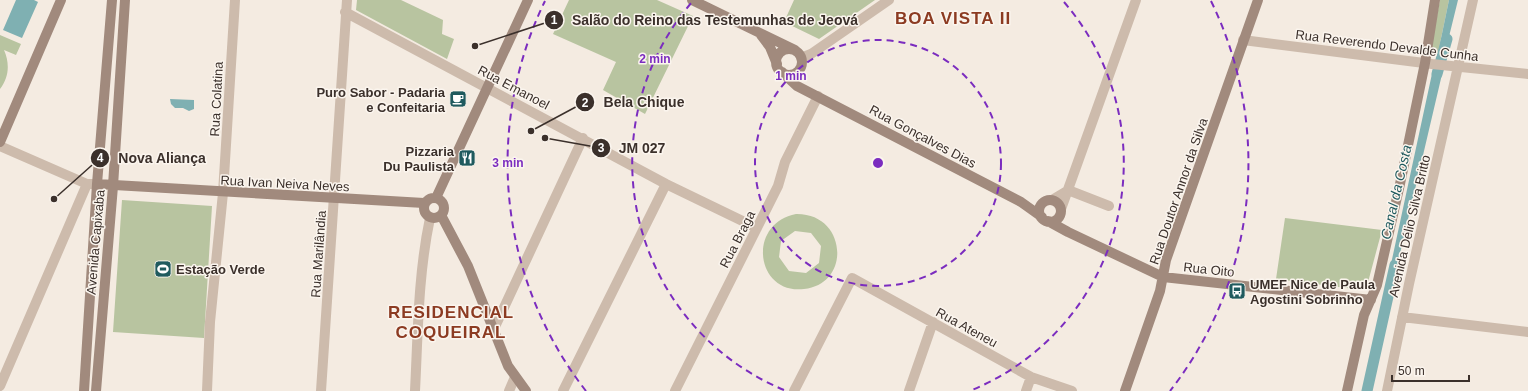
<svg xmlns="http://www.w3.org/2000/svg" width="1528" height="391" font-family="Helvetica,sans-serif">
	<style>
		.green { fill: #b8c4a0; fill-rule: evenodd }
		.water { fill: #7fb0b2 }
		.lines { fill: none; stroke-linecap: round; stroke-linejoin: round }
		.canal { stroke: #7fb0b2; stroke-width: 11 }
		.street { stroke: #cdbbac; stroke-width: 10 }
		.secondary { stroke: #a18a7d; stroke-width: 10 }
		.ring { fill: none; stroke: #7b2cbf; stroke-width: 2; stroke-dasharray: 7 5 }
		.labels { text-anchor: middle; stroke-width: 3; stroke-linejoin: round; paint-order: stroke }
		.street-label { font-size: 13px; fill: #3b302b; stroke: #fbf5ee }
		.poi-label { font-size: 13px; font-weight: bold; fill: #3b302b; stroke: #fbf5ee; text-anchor: end }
		.water-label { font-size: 14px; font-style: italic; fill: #1f5a5e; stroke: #fbf5ee }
		.district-label { font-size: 17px; font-weight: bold; letter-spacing: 1px; fill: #8c3b22; stroke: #fbf5ee }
		.centre { fill: #7b2cbf; stroke: #fbf5ee; stroke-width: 2 }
		.ring-label { font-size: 12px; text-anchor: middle; font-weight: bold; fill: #7b2cbf; stroke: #fbf5ee; stroke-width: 3; stroke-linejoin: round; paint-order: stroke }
		.leader { fill: none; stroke: #3b302b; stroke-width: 1.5 }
		.callout-dot { fill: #3b302b; stroke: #fbf5ee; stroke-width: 1.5 }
		.mark-label { font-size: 12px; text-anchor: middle; font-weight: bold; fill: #fff }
		.callout-label { font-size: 14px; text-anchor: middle; font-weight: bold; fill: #3b302b; stroke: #fbf5ee; stroke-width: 3; stroke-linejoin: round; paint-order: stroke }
	</style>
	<rect width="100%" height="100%" fill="#f4ebe1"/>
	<path class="green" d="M357 0H401L443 20 442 34 454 39 447 59 356 10Z
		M569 0H657L693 16 645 114 603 90 616 62 553 34Z
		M794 0H875L819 39 784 22Z
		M1440 0H1449L1438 53H1430Z
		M0 35 21 44 16 55 4 50C10 64 9 77 0 89Z
		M122 200 212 206 204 338 113 332Z
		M796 214C847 213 852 284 804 289 756 295 746 224 796 214ZM795 231 811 233 821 246 819 263 806 273 789 271 779 257 781 241Z
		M1285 218 1382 230 1367 286 1362 290 1276 279Z"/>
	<path class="water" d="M16 0H34L38 2 22 38 3 30Z
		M1449 0H1458L1445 53H1438Z
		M1433 69 1443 70 1394 279 1388 278Z
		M170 99 194 100V109L189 111 183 108H175L171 104Z"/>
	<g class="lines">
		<path class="canal" d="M1437 74 1447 39
			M1367 391 1395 265"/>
		<path class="street" d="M345 12 666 184 757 228
			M1243 40 1432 64 1528 74
			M801 58 811 54 889 0
			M0 146 87 184H94
			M1068 190 1109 206
			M1052 200 1067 191
			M1061 209 1136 0
			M1402 317 1528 332
			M493 331 583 138
			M0 386 87 184
			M207 391 210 322 223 193 235 0
			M321 391 347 0
			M415 391C418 333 418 275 430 218
			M509 391 515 377
			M563 391 666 184
			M675 391 778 186 785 162 818 96
			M794 391 852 278 1031 377 1072 391
			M909 391 933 322
			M1026 391 1031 377
			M1387 391 1409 284 1473 0"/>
		<path class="secondary" d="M692 0 795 50
			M761 35 770 47 777 64
			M776 62a13 13 0 1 1 26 0a13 13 0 1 1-26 0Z
			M782 72 797 86 1021 202 1042 217
			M0 142 61 0
			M97 184 424 203
			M424 208a10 10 0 1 1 20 0a10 10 0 1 1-20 0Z
			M436 198 528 0
			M1039 211a11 11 0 1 1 22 0a11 11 0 1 1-22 0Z
			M441 215 468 266 508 366 526 391
			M1048 221 1068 232 1163 277 1371 300
			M84 391 97 184 112 0
			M96 391 113 186 125 0
			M1125 391 1160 291 1166 260 1258 0
			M1347 391 1364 315 1377 285 1400 184 1425 63 1435 0"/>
	</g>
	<g class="ring">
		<circle cx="878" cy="163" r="123"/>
		<path d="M784 390A246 246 0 0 1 692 2M1064 2A246 246 0 0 1 972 390"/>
		<path d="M586 391A370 370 0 0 1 545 1M1211 1A370 370 0 0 1 1170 391"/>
	</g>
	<defs>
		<g id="cafe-square" transform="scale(0.9)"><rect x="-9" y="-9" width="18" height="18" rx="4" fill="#1f5a5e" stroke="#fbf5ee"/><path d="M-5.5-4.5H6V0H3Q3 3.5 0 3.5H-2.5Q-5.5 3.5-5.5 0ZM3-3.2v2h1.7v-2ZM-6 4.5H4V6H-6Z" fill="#fff"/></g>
		<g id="restaurant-square" transform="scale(0.9)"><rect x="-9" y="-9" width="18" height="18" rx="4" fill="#1f5a5e" stroke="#fbf5ee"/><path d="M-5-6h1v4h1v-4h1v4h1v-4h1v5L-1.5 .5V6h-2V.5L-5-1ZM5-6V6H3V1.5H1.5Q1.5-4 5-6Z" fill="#fff"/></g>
		<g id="stadium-square" transform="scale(0.9)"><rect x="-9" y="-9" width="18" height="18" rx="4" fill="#1f5a5e" stroke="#fbf5ee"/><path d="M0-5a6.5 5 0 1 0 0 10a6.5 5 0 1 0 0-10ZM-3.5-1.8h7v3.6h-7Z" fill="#fff"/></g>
		<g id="bus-square" transform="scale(0.9)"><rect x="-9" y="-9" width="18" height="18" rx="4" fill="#1f5a5e" stroke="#fbf5ee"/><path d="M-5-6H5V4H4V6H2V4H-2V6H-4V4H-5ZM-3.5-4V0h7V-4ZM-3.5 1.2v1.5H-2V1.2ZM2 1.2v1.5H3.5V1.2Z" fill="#fff"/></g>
	</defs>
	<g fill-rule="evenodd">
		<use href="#cafe-square" x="458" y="99"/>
		<use href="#restaurant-square" x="467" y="158"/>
		<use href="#stadium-square" x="163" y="269"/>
		<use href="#bus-square" x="1237" y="291"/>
	</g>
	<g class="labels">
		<g class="street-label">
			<text transform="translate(1387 45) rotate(7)" y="5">Rua Reverendo Devalde Cunha</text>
			<text transform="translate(514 87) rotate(28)" y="5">Rua Emanoel</text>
			<text transform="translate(216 99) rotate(-87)" y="5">Rua Colatina</text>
			<text transform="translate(923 136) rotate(28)" y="5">Rua Gonçalves Dias</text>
			<text transform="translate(285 183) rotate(3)" y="5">Rua Ivan Neiva Neves</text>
			<text transform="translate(1178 191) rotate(-71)" y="5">Rua Doutor Annor da Silva</text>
			<text transform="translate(1409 226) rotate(-77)" y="5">Avenida Délio Silva Britto</text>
			<text transform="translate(737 239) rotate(-63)" y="5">Rua Braga</text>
			<text transform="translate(95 242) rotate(-85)" y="5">Avenida Capixaba</text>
			<text transform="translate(318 254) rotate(-86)" y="5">Rua Marilândia</text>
			<text transform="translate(1209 269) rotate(6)" y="5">Rua Oito</text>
			<text transform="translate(967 327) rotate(29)" y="5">Rua Ateneu</text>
		</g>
		<g class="poi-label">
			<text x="445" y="97">Puro Sabor - Padaria<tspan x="445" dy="15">e Confeitaria</tspan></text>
			<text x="454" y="156">Pizzaria<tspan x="454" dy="15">Du Paulista</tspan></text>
			<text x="176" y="274" text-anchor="start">Estação Verde</text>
			<text x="1250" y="289" text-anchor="start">UMEF Nice de Paula<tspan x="1250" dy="15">Agostini Sobrinho</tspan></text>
		</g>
		<g class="water-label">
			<text transform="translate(1396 192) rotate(-77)" y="5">Canal da Costa</text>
		</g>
		<g class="district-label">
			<text x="953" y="24">BOA VISTA II</text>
			<text x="451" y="318">RESIDENCIAL<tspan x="451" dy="20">COQUEIRAL</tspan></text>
		</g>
	</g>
	<circle cx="878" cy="163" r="6" class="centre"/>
	<g class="ring-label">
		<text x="655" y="63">2 min</text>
		<text x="791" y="80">1 min</text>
		<text x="508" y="167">3 min</text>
	</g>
	<path class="leader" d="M475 46L554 20M531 131L585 102M545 138L601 148M54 199L100 158"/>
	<g class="callout-dot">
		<circle cx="475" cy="46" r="4"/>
		<circle cx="531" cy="131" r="4"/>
		<circle cx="545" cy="138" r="4"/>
		<circle cx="54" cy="199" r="4"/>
		<circle cx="554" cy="20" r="10"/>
		<circle cx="585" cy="102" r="10"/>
		<circle cx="601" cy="148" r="10"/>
		<circle cx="100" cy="158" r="10"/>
	</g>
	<g class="mark-label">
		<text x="554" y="24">1</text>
		<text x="585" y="107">2</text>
		<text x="601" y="152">3</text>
		<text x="100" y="162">4</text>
	</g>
	<g class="callout-label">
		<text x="715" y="25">Salão do Reino das Testemunhas de Jeová</text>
		<text x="644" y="107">Bela Chique</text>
		<text x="642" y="153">JM 027</text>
		<text x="162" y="163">Nova Aliança</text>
	</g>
	<path d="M1392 375v6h77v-6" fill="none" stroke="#3b302b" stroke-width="2"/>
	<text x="1398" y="375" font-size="12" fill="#3b302b" stroke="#fbf5ee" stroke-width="3" paint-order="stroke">50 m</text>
</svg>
